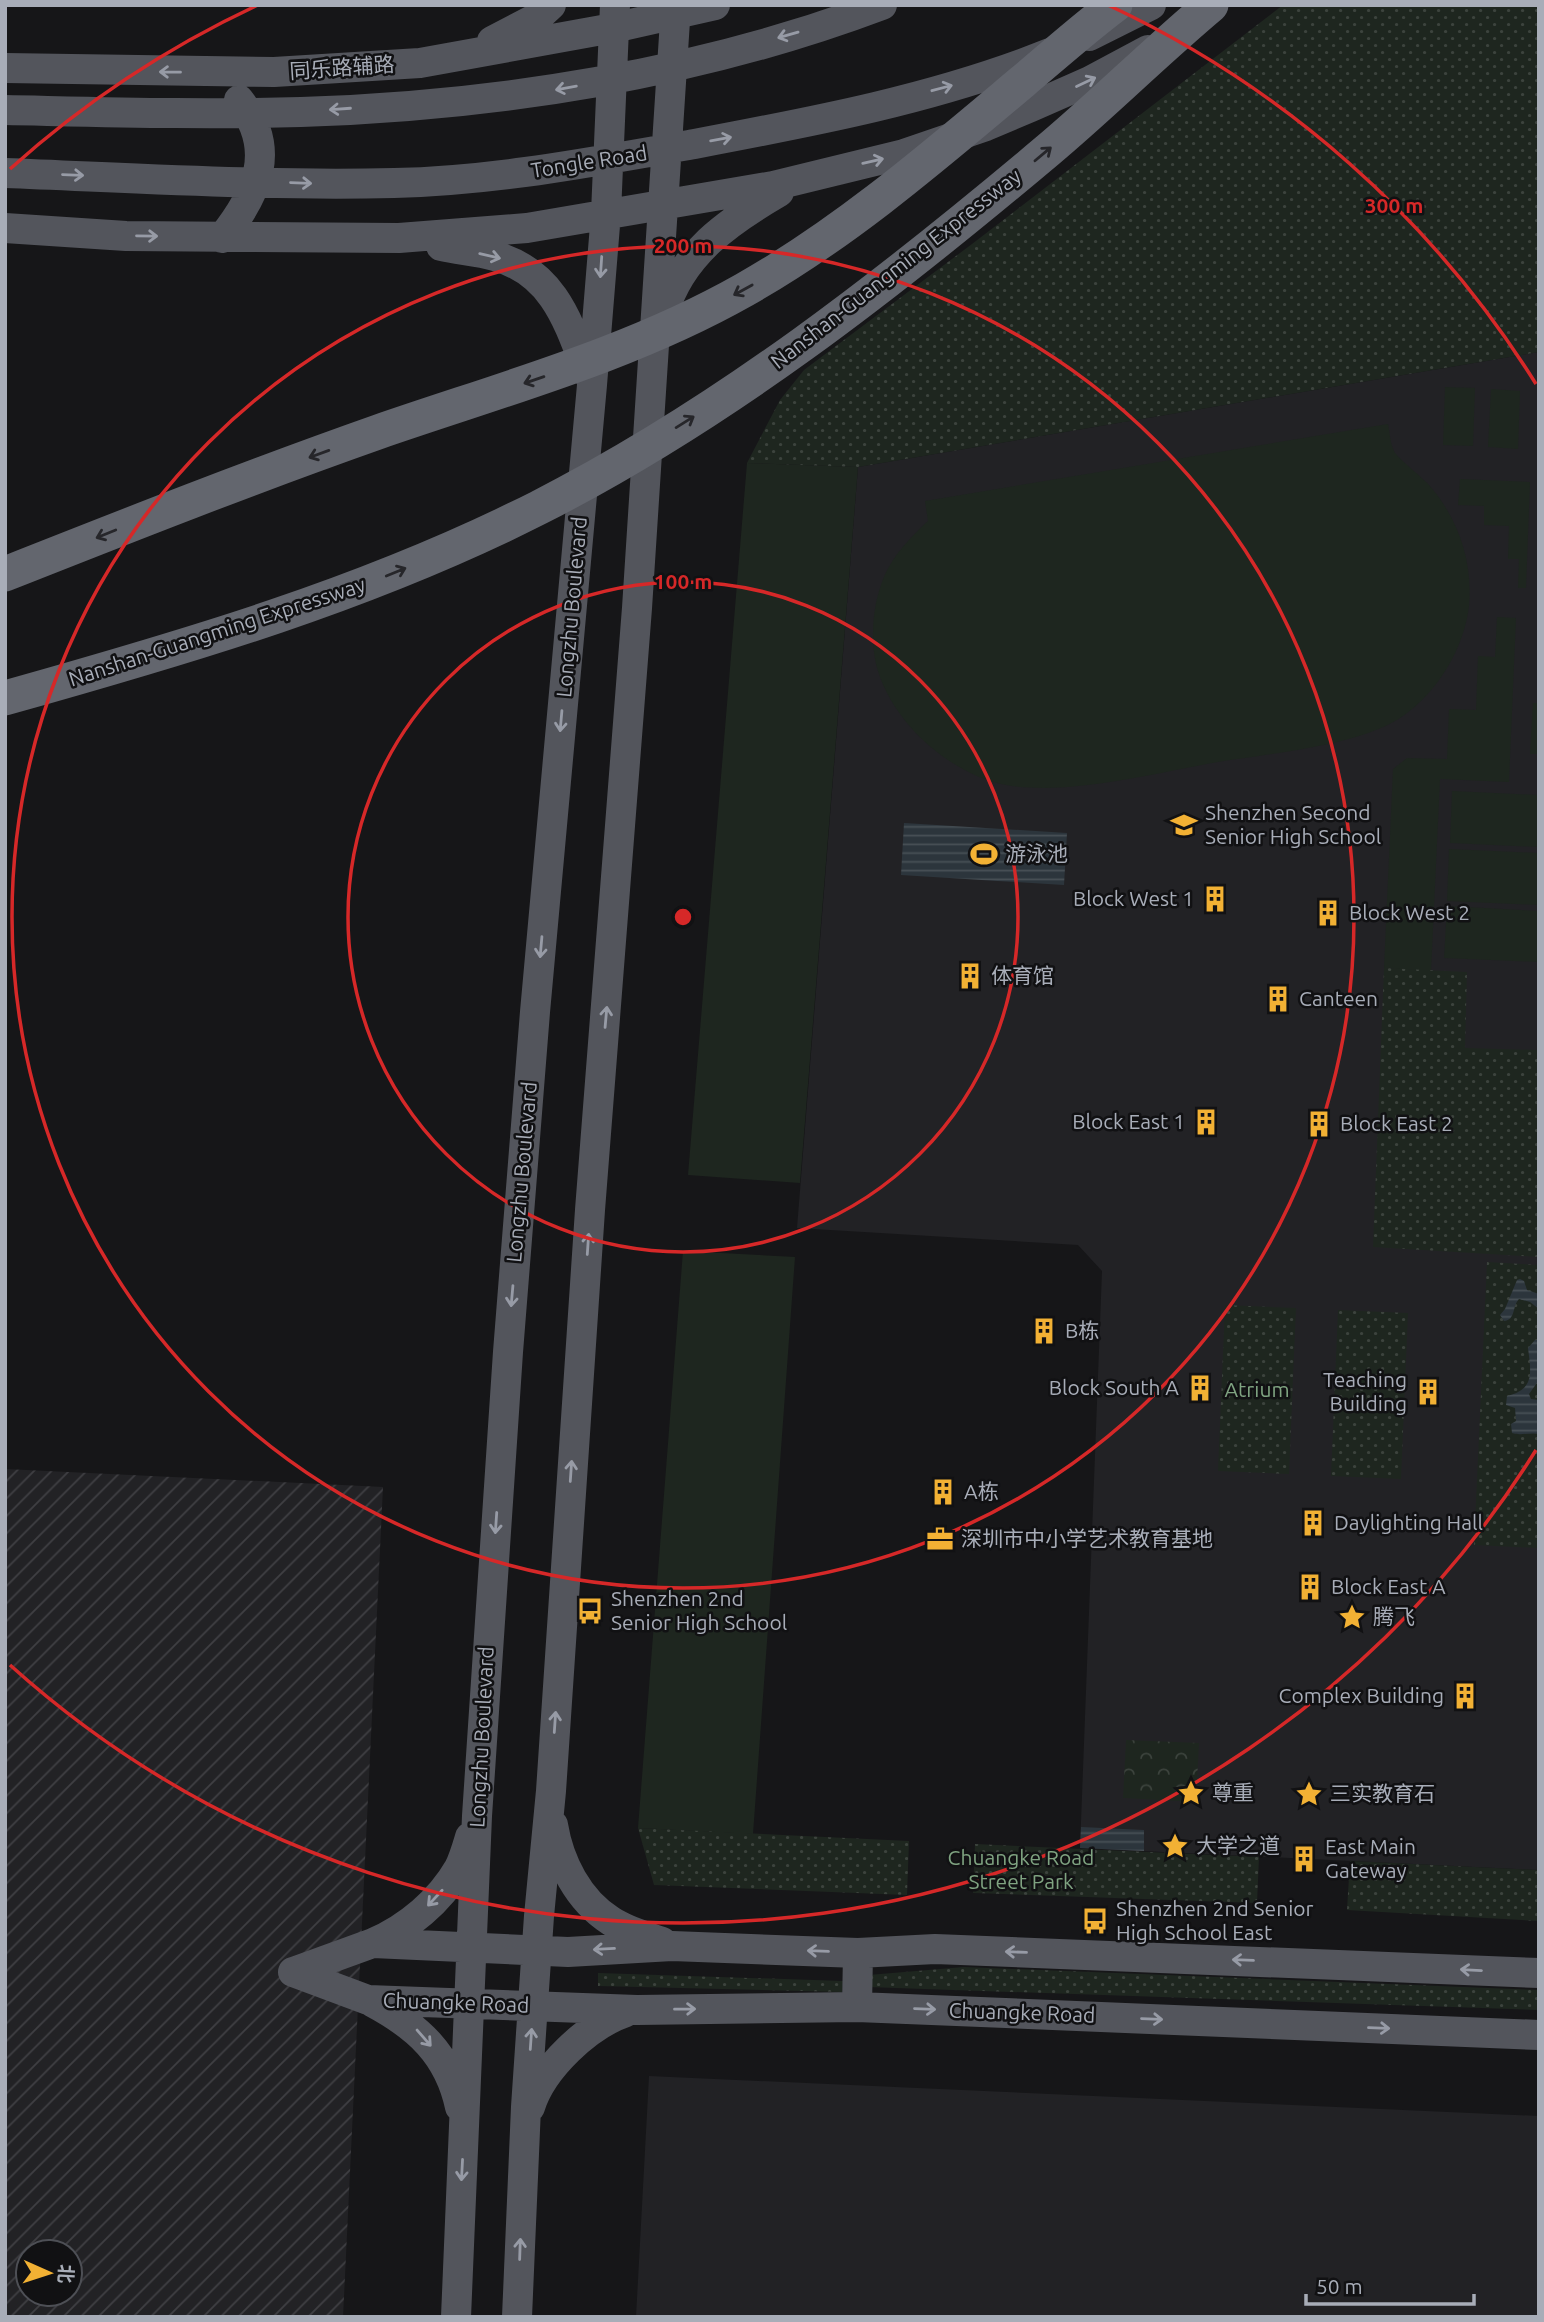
<svg xmlns="http://www.w3.org/2000/svg" width="1544" height="2322" font-family="Ubuntu,'Noto Sans SC',sans-serif">
	<style>
		.built { fill: #222225 }
		.industrial { fill: url(#industrial-furrows); fill-rule: evenodd }
		.grass { fill: #1e261f }
		.forest { fill: url(#forest-crowns) }
		.park { fill: url(#park-dots) }
		.water { fill: url(#water-rules) }
		.lines { fill: none; stroke-linecap: round; stroke-linejoin: round }
		.major { stroke: #53555c; stroke-width: 30 }
		.highway { stroke: #63666e; stroke-width: 35 }
		.oneway { stroke: #979ba6 }
		.oneway2 { stroke: #26262a }
		.ring { fill: none; stroke: #d62828; stroke-width: 3.5 }
		.labels { text-anchor: middle; stroke-width: 5; stroke-linejoin: round; paint-order: stroke }
		.street-label { font-size: 21px; fill: #a8adb8; stroke: #111113 }
		.poi-label { font-size: 21px; fill: #a8adb8; stroke: #111113; text-anchor: start }
		.park-label { font-size: 21px; fill: #7fa381; stroke: #111113 }
		.centre { fill: #d62828; stroke: #111113; stroke-width: 3.5 }
		.ring-label { font-size: 21px; text-anchor: middle; font-weight: bold; fill: #d62828; stroke: #111113; stroke-width: 5; stroke-linejoin: round; paint-order: stroke }
	</style>
	<defs>
		<pattern id="industrial-furrows" width="10" height="10" patternUnits="userSpaceOnUse" patternTransform="scale(1.75)"><rect width="10" height="10" fill="#222225"/><path d="M-1 1l2-2M0 10L10 0M9 11l2-2" fill="none" stroke="#3f3f43"/></pattern>
		<pattern id="forest-crowns" width="20" height="18" patternUnits="userSpaceOnUse" patternTransform="scale(1.75)"><rect width="20" height="18" fill="#1e261f"/><path d="M2 6a3 3 0 1 1 6 0M12 15a3 3 0 1 1 6 0" fill="none" stroke="#3c433d"/></pattern>
		<pattern id="park-dots" width="8" height="8" patternUnits="userSpaceOnUse" patternTransform="scale(1.75)"><rect width="8" height="8" fill="#1e261f"/><path d="M2 2h.1M6 6h.1" fill="none" stroke="#3c433d" stroke-width="1.8" stroke-linecap="round"/></pattern>
		<pattern id="water-rules" width="6" height="5" patternUnits="userSpaceOnUse" patternTransform="scale(1.75)"><rect width="6" height="5" fill="#2c353c"/><path d="M0 2.5h6" fill="none" stroke="#485056"/></pattern>
	</defs>
	<rect width="100%" height="100%" fill="#161618"/>
	<path class="built" d="M1539 352V1870L1080 1848 1102 1271 1078 1245 797 1228 858 467Z
		M649 2076 1539 2116V2317H636Z"/>
	<path class="industrial" d="M5 1469 383 1487 343 2317H5ZM28 2252H70V2294H28Z"/>
	<path class="grass" d="M1445 387 1475 388 1473 446 1443 445Z
		M1491 389 1520 391 1518 449 1488 447Z
		M1388 424C1390 433 1390 443 1394 451 1396 457 1422 477 1429 485 1458 518 1473 561 1469 606 1464 648 1438 692 1403 716 1360 746 1271 753 1218 762 1155 773 1069 796 1006 785 949 774 890 721 876 664 870 636 873 603 884 577 893 555 911 537 928 521L925 501Z
		M747 463 858 467 800 1183 688 1175Z
		M1460 479 1530 482 1526 588H1518L1519 559H1508L1509 526 1484 525V506L1458 505Z
		M1497 617 1516 618 1509 782 1440 779 1431 971 1384 968 1393 769 1407 758 1447 759 1449 709 1476 710 1478 656 1495 657Z
		M1533 703H1539V754H1530Z
		M1452 791 1539 795V847L1450 843Z
		M1449 849 1539 853V905L1447 901Z
		M1447 906 1539 911V962L1444 958Z
		M683 1251 795 1257 753 1834 638 1828Z"/>
	<path class="forest" d="M1126 1740 1199 1743 1196 1802 1123 1798Z"/>
	<path class="park" d="M1283 5H1539V352L858 467 747 463 780 400 804 370 972 244Z
		M1384 968 1467 972 1465 1048 1539 1050V1257L1373 1247Z
		M1487 1262 1539 1265V1548L1474 1545Z
		M1225 1305 1296 1308 1289 1474 1218 1471Z
		M1338 1310 1408 1313 1401 1479 1331 1476Z
		M638 1828 909 1841 907 1895 654 1885Z
		M975 1844 1259 1857 1257 1903 973 1893Z
		M1350 1861 1539 1870V1921L1347 1910Z
		M964 1967 1539 1990V2010L868 1987 869 1975Z
		M598 1973 843 1981 842 1992 598 1986Z"/>
	<path class="water" d="M904 823 1067 833 1064 885 901 875Z
		M1520 1279 1524 1281 1527 1290 1539 1294V1309L1530 1302 1519 1299C1512 1306 1516 1320 1504 1321L1500 1315 1505 1309 1517 1280Z
		M1535 1340H1539V1380L1529 1394 1531 1399 1539 1400V1434C1530 1432 1521 1436 1512 1433L1511 1424 1516 1421 1515 1408 1506 1405 1507 1396C1535 1389 1531 1373 1528 1348Z
		M1081 1827 1144 1830V1851L1080 1848Z"/>
	<g class="lines">
		<path class="major" d="M1089 36 1151 5
			M492 41 538 17 551 5
			M5 68 274 72 420 63 613 28 715 5
			M5 110C104 112 203 115 301 112 496 106 699 74 882 5
			M5 173C135 178 265 186 394 183 494 181 591 162 689 145 811 122 935 99 1050 53
			M5 228 126 236 399 238 527 228 773 186 904 154 986 126 1031 107 1090 81 1148 50
			M222 238C257 194 278 150 239 100
			M441 246C458 250 478 251 495 256 554 273 568 321 588 374
			M664 312C681 254 729 221 779 192
			M553 1825C559 1862 578 1900 611 1921 626 1931 645 1936 662 1942
			M373 1943C408 1928 440 1901 459 1868 464 1858 467 1847 470 1837
			M293 1972 373 1943 568 1952 672 1946 858 1953 935 1949 1539 1973
			M293 1972 368 2000 637 2010 857 2007 1539 2035
			M372 2002C417 2026 449 2054 460 2107
			M857 2007 858 1953
			M530 2107C542 2068 588 2025 626 2012
			M456 2317 477 1816 508 1352 535 1012 592 385 606 213 615 5
			M517 2317 526 2107 539 1916 551 1791 590 1210 637 608 676 5"/>
		<path class="highway" d="M5 574C129 525 253 476 378 432 502 389 629 355 744 290 845 233 934 156 1022 82 1053 56 1083 29 1115 5
			M5 698C187 647 368 594 538 508 723 414 889 284 1047 151 1103 104 1155 52 1211 5"/>
	</g>
	<defs><path id="oneway-shaft" d="M-6 0H5M1.5-3L5.5 0L1.5 3" fill="none" stroke-width="1.6" stroke-linecap="round" stroke-linejoin="round" transform="scale(1.75)"/></defs>
	<g class="oneway">
		<use href="#oneway-shaft" transform="translate(788 35) rotate(164)"/>
		<use href="#oneway-shaft" transform="translate(170 72) rotate(-179)"/>
		<use href="#oneway-shaft" transform="translate(1086 82) rotate(-25)"/>
		<use href="#oneway-shaft" transform="translate(566 88) rotate(170)"/>
		<use href="#oneway-shaft" transform="translate(942 88) rotate(-15)"/>
		<use href="#oneway-shaft" transform="translate(340 109) rotate(176)"/>
		<use href="#oneway-shaft" transform="translate(721 139) rotate(-10)"/>
		<use href="#oneway-shaft" transform="translate(873 161) rotate(-13)"/>
		<use href="#oneway-shaft" transform="translate(73 175) rotate(2)"/>
		<use href="#oneway-shaft" transform="translate(301 183) rotate(2)"/>
		<use href="#oneway-shaft" transform="translate(147 236) rotate(1)"/>
		<use href="#oneway-shaft" transform="translate(490 256) rotate(13)"/>
		<use href="#oneway-shaft" transform="translate(601 267) rotate(94)"/>
		<use href="#oneway-shaft" transform="translate(561 721) rotate(95)"/>
		<use href="#oneway-shaft" transform="translate(541 947) rotate(95)"/>
		<use href="#oneway-shaft" transform="translate(606 1017) rotate(-85)"/>
		<use href="#oneway-shaft" transform="translate(588 1244) rotate(-86)"/>
		<use href="#oneway-shaft" transform="translate(512 1296) rotate(95)"/>
		<use href="#oneway-shaft" transform="translate(571 1471) rotate(-86)"/>
		<use href="#oneway-shaft" transform="translate(496 1523) rotate(94)"/>
		<use href="#oneway-shaft" transform="translate(555 1722) rotate(-86)"/>
		<use href="#oneway-shaft" transform="translate(435 1898) rotate(133)"/>
		<use href="#oneway-shaft" transform="translate(604 1949) rotate(177)"/>
		<use href="#oneway-shaft" transform="translate(818 1951) rotate(-178)"/>
		<use href="#oneway-shaft" transform="translate(1016 1952) rotate(-178)"/>
		<use href="#oneway-shaft" transform="translate(1243 1960) rotate(-178)"/>
		<use href="#oneway-shaft" transform="translate(1471 1970) rotate(-177)"/>
		<use href="#oneway-shaft" transform="translate(685 2009) rotate(-1)"/>
		<use href="#oneway-shaft" transform="translate(925 2009) rotate(2)"/>
		<use href="#oneway-shaft" transform="translate(1152 2019) rotate(2)"/>
		<use href="#oneway-shaft" transform="translate(1379 2028) rotate(2)"/>
		<use href="#oneway-shaft" transform="translate(424 2038) rotate(49)"/>
		<use href="#oneway-shaft" transform="translate(531 2039) rotate(-86)"/>
		<use href="#oneway-shaft" transform="translate(462 2170) rotate(93)"/>
		<use href="#oneway-shaft" transform="translate(520 2249) rotate(-88)"/>
	</g>
	<g class="oneway2">
		<use href="#oneway-shaft" transform="translate(1043 154) rotate(-40)"/>
		<use href="#oneway-shaft" transform="translate(743 290) rotate(151)"/>
		<use href="#oneway-shaft" transform="translate(534 380) rotate(161)"/>
		<use href="#oneway-shaft" transform="translate(685 422) rotate(-32)"/>
		<use href="#oneway-shaft" transform="translate(319 454) rotate(160)"/>
		<use href="#oneway-shaft" transform="translate(106 534) rotate(158)"/>
		<use href="#oneway-shaft" transform="translate(396 572) rotate(-22)"/>
	</g>
	<g class="ring">
		<circle cx="683" cy="917" r="335"/>
		<circle cx="683" cy="917" r="671"/>
		<path d="M1536 1450A1006 1006 0 0 1 10 1665M10 169A1006 1006 0 0 1 258 5M1108 5A1006 1006 0 0 1 1536 384"/>
	</g>
	<defs>
		<g id="school-bare" transform="scale(2.1)"><path d="M0-5L7-2L0 1L-7-2ZM-4 1L0 2.5L4 1V4Q0 6-4 4Z" fill="#f2b134" stroke="#111113" stroke-width="2.5" paint-order="stroke"/></g>
		<g id="stadium-bare" transform="scale(2.1)"><path d="M0-5a6.5 5 0 1 0 0 10a6.5 5 0 1 0 0-10ZM-3.5-1.8h7v3.6h-7Z" fill="#f2b134" stroke="#111113" stroke-width="2.5" paint-order="stroke"/></g>
		<g id="building-bare" transform="scale(2.1)"><path d="M-4-6H4V6H1V3H-1V6H-4ZM-2.5-4.3h1.7v1.8h-1.7ZM.8-4.3h1.7v1.8H.8ZM-2.5-1h1.7V.8h-1.7ZM.8-1h1.7V.8H.8Z" fill="#f2b134" stroke="#111113" stroke-width="2.5" paint-order="stroke"/></g>
		<g id="office-bare" transform="scale(2.1)"><path d="M-6-3h4V-5.5h4V-3h4V5H-6ZM-1-4.5V-3h2v-1.5ZM-6 0V1H6V0Z" fill="#f2b134" stroke="#111113" stroke-width="2.5" paint-order="stroke"/></g>
		<g id="bus-bare" transform="scale(2.1)"><path d="M-5-6H5V4H4V6H2V4H-2V6H-4V4H-5ZM-3.5-4V0h7V-4ZM-3.5 1.2v1.5H-2V1.2ZM2 1.2v1.5H3.5V1.2Z" fill="#f2b134" stroke="#111113" stroke-width="2.5" paint-order="stroke"/></g>
		<g id="sight-bare" transform="scale(2.1)"><path d="M0-6L1.8-2.2L6-1.7L2.9 1.2L3.7 5.4L0 3.3L-3.7 5.4L-2.9 1.2L-6-1.7L-1.8-2.2Z" fill="#f2b134" stroke="#111113" stroke-width="2.5" paint-order="stroke"/></g>
	</defs>
	<g fill-rule="evenodd">
		<use href="#school-bare" x="1184" y="825"/>
		<use href="#stadium-bare" x="984" y="854"/>
		<use href="#building-bare" x="1215" y="899"/>
		<use href="#building-bare" x="1328" y="913"/>
		<use href="#building-bare" x="970" y="976"/>
		<use href="#building-bare" x="1278" y="999"/>
		<use href="#building-bare" x="1206" y="1122"/>
		<use href="#building-bare" x="1319" y="1124"/>
		<use href="#building-bare" x="1044" y="1331"/>
		<use href="#building-bare" x="1200" y="1388"/>
		<use href="#building-bare" x="1428" y="1392"/>
		<use href="#building-bare" x="943" y="1492"/>
		<use href="#building-bare" x="1313" y="1523"/>
		<use href="#office-bare" x="940" y="1539"/>
		<use href="#building-bare" x="1310" y="1587"/>
		<use href="#bus-bare" x="590" y="1611"/>
		<use href="#sight-bare" x="1352" y="1617"/>
		<use href="#building-bare" x="1465" y="1696"/>
		<use href="#sight-bare" x="1191" y="1793"/>
		<use href="#sight-bare" x="1309" y="1794"/>
		<use href="#sight-bare" x="1175" y="1846"/>
		<use href="#building-bare" x="1304" y="1859"/>
		<use href="#bus-bare" x="1095" y="1921"/>
	</g>
	<g class="labels">
		<g class="street-label">
			<text transform="translate(342 68) rotate(-4)" y="7">同乐路辅路</text>
			<text transform="translate(589 162) rotate(-9)" y="7">Tongle Road</text>
			<text transform="translate(896 269) rotate(-38)" y="7">Nanshan-Guangming Expressway</text>
			<text transform="translate(572 607) rotate(-85)" y="7">Longzhu Boulevard</text>
			<text transform="translate(217 632) rotate(-18)" y="7">Nanshan-Guangming Expressway</text>
			<text transform="translate(522 1172) rotate(-85)" y="7">Longzhu Boulevard</text>
			<text transform="translate(482 1737) rotate(-87)" y="7">Longzhu Boulevard</text>
			<text transform="translate(456 2003) rotate(2)" y="7">Chuangke Road</text>
			<text transform="translate(1022 2013) rotate(2)" y="7">Chuangke Road</text>
		</g>
		<g class="poi-label">
			<text x="1205" y="820">Shenzhen Second<tspan x="1205" dy="24">Senior High School</tspan></text>
			<text x="1005" y="861">游泳池</text>
			<text x="1194" y="906" text-anchor="end">Block West 1</text>
			<text x="1349" y="920">Block West 2</text>
			<text x="991" y="983">体育馆</text>
			<text x="1299" y="1006">Canteen</text>
			<text x="1185" y="1129" text-anchor="end">Block East 1</text>
			<text x="1340" y="1131">Block East 2</text>
			<text x="1065" y="1338">B栋</text>
			<text x="1407" y="1387" text-anchor="end">Teaching<tspan x="1407" dy="24">Building</tspan></text>
			<text x="1179" y="1395" text-anchor="end">Block South A</text>
			<text x="964" y="1499">A栋</text>
			<text x="1334" y="1530">Daylighting Hall</text>
			<text x="961" y="1546">深圳市中小学艺术教育基地</text>
			<text x="1331" y="1594">Block East A</text>
			<text x="611" y="1606">Shenzhen 2nd<tspan x="611" dy="24">Senior High School</tspan></text>
			<text x="1373" y="1624">腾飞</text>
			<text x="1444" y="1703" text-anchor="end">Complex Building</text>
			<text x="1212" y="1800">尊重</text>
			<text x="1330" y="1801">三实教育石</text>
			<text x="1196" y="1853">大学之道</text>
			<text x="1325" y="1854">East Main<tspan x="1325" dy="24">Gateway</tspan></text>
			<text x="1116" y="1916">Shenzhen 2nd Senior<tspan x="1116" dy="24">High School East</tspan></text>
		</g>
		<g class="park-label">
			<text x="1257" y="1397">Atrium</text>
			<text x="1021" y="1865">Chuangke Road<tspan x="1021" dy="24">Street Park</tspan></text>
		</g>
	</g>
	<circle cx="683" cy="917" r="10" class="centre"/>
	<g class="ring-label">
		<text x="1394" y="213">300 m</text>
		<text x="683" y="253">200 m</text>
		<text x="683" y="589">100 m</text>
	</g>
	<rect width="1544" height="2322" fill="none" stroke="#a8adb8" stroke-width="14"/>
	<g transform="translate(49 2273) rotate(93)"><circle r="33" fill="#111113" stroke="#4d4f55" stroke-width="2"/>
	<path d="M0-5L12 26L0 18L-12 26Z" fill="#f2b134"/>
	<text y="-10" font-size="19" font-weight="bold" text-anchor="middle" fill="#a8adb8">北</text>
	</g>
	<path d="M1306 2294v10h168v-10" fill="none" stroke="#a8adb8" stroke-width="3.5"/>
	<text x="1316" y="2294" font-size="21" fill="#a8adb8" stroke="#111113" stroke-width="5" paint-order="stroke">50 m</text>
</svg>
